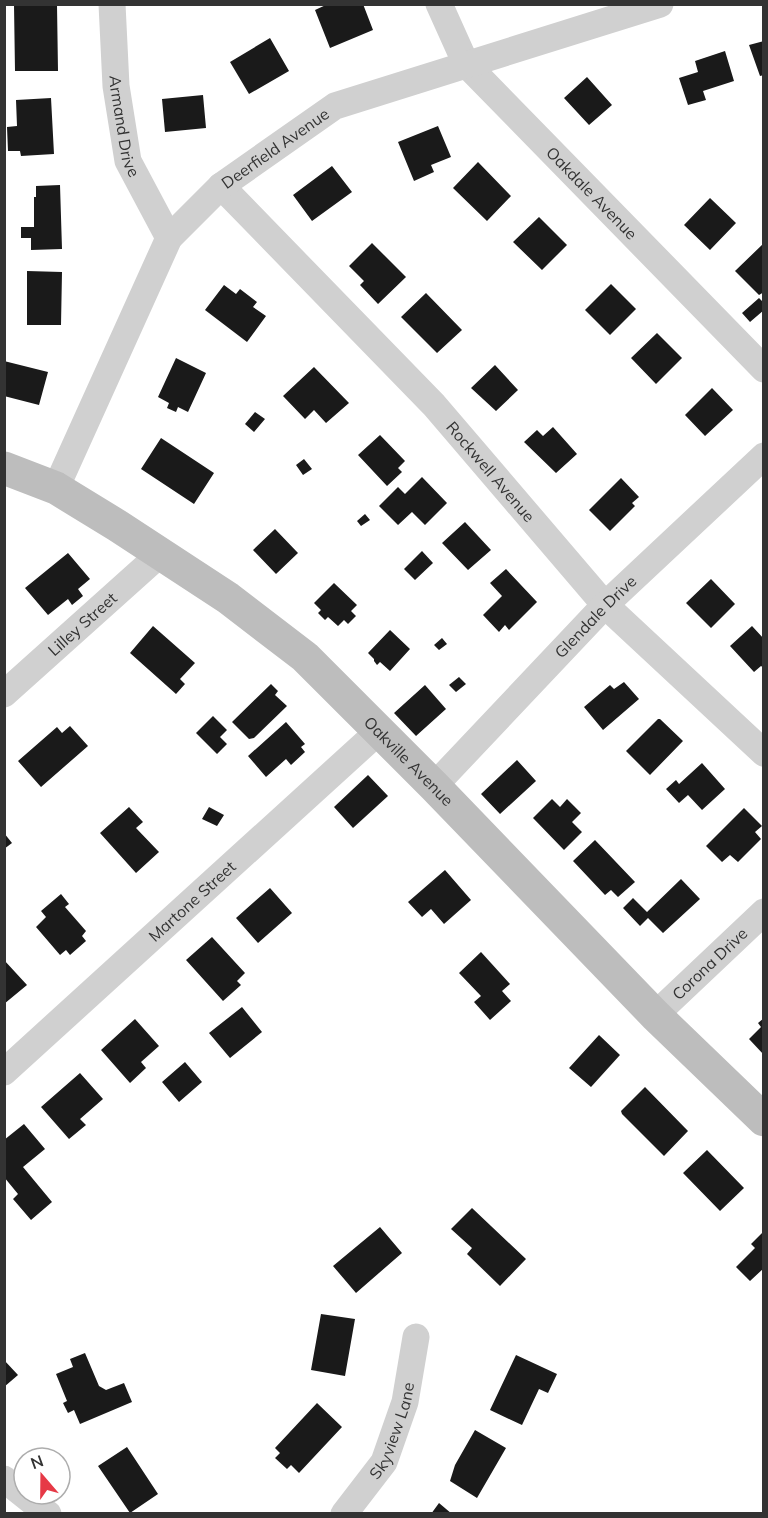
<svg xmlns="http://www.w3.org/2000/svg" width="768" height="1518" font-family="Mulish,sans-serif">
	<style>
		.building { fill: #1a1a1a }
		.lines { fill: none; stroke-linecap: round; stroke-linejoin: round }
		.street { stroke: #d0d0d0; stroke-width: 27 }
		.secondary { stroke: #bdbdbd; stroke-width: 33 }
		.labels { text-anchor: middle; stroke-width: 6; stroke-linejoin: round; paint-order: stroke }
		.street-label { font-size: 16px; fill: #333; stroke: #fff }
	</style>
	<rect width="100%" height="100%" fill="#fff"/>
	<path class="building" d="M328 4H363L373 30 330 48 315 10Z
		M14 5H57L58 71H15Z
		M270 38 289 71 249 94 230 62Z
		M764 41V75L760 76 749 45Z
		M725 51 734 81 703 91 706 100 688 105 679 78 698 72 695 61Z
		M587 77 612 105 589 125 564 98Z
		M203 95 206 128 165 132 162 99Z
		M51 98 54 154 21 156 20 151H8L7 127 17 126 16 100Z
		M438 126 451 157 431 165 434 172 414 181 398 142Z
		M478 162 511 196 487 221 453 188Z
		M332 166 352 192 312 221 293 195Z
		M60 185 62 249 31 250V238H21V227H34V197H36V186Z
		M710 198 736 223 710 250 684 225Z
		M539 217 567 245 542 270 513 242Z
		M372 243 406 277 378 304 360 285 364 281 349 266Z
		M764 243V292L759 295 735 271Z
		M27 271 62 272 61 325H27Z
		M611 284 636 309 610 335 585 310Z
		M224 285 236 294 240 289 257 302 253 307 266 316 247 342 205 310Z
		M426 293 462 330 437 353 401 317Z
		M759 298 764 303V310L750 322 742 313Z
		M657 333 682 358 656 384 631 358Z
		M176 358 206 373 188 412 178 407 176 412 167 408 169 403 158 397Z
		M4 361 48 372 39 405 4 396Z
		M495 365 518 390 496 411 471 388Z
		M314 367 349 403 326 423 314 410 305 419 283 396Z
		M712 388 733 410 705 436 685 415Z
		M255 412 265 419 254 432 245 424Z
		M553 427 577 454 556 473 524 442 537 430 543 436Z
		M380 435 405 461 398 468 402 472 387 486 358 455Z
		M161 438 214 473 194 504 141 469Z
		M304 459 312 469 303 475 296 465Z
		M422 477 447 503 425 525 412 512 398 525 379 506 398 487 405 494Z
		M621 478 639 497 632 503 635 506 610 531 589 510Z
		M365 514 370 520 361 526 357 521Z
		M465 522 491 550 468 570 442 543Z
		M275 529 298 553 276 574 253 550Z
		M422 551 433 563 415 580 404 569Z
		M68 553 90 579 78 589 83 596 72 605 68 599 48 615 25 588Z
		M506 569 537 602 509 630 505 625 499 632 483 615 502 596 490 583Z
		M711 579 735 604 711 628 686 603Z
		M334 583 357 605 351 611 356 616 348 624 344 620 338 626 328 617 325 620 318 613 321 610 314 603Z
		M153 626 195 663 180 679 185 684 176 694 130 653Z
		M752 626 764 639V668L761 666 754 672 730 646Z
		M390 630 410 649 390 671 380 662 377 665 374 661V659L368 653Z
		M442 638 447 644 439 650 434 645Z
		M459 677 466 684 456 692 449 685Z
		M624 682 639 699 603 730 584 707 610 685 614 689Z
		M271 684 278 691 275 695 287 706 254 738 249 739 232 722Z
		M425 685 446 709 416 736 394 713Z
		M213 716 227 730 220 737 227 744 217 754 196 733Z
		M658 719H660L683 741 650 775 626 751Z
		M286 722 305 744 301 747 305 752 291 765 286 759 266 777 248 756Z
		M70 726 88 746 41 787 18 761 57 727 62 733Z
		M517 760 536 781 500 814 481 794Z
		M702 763 725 789 702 810 688 795 679 803 666 789 676 780 679 784Z
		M368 775 388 796 353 828 334 807Z
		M552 799 560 807 567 799 581 813 572 822 582 832 564 850 533 818Z
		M129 807 143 822 136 828 159 852 136 873 100 833Z
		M209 807 224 815 217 826 202 819Z
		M744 808 762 826 755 832 761 839 738 862 730 855 722 862 706 846Z
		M4 833 12 843 4 849Z
		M595 840 635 882 618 897 611 890 605 895 573 861Z
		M445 870 471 900 444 924 431 909 422 917 408 902Z
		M681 879 700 899 663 933 648 918 640 926 623 908 633 898 647 912Z
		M270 888 292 913 258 943 236 918Z
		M61 894 69 904 65 907 86 931 82 936 86 941 70 955 66 950 60 955 36 927 46 917 41 911Z
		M212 937 245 973 237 981 241 985 223 1001 186 960Z
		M481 952 510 984 502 991 511 1001 490 1020 474 1002 481 996 459 973Z
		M4 960 27 985 4 1004Z
		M242 1007 262 1032 230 1058 209 1033Z
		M764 1018V1055L749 1039 761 1027 758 1023Z
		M135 1019 159 1046 141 1062 146 1068 130 1083 101 1050Z
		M599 1035 620 1055 591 1087 569 1068Z
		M185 1062 202 1082 179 1102 162 1082Z
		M80 1073 103 1099 80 1119 86 1125 69 1139 41 1107Z
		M645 1087 688 1131 664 1156 622 1114 621 1111Z
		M24 1124 45 1149 23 1167 52 1202 31 1220 13 1199 18 1194 4 1177V1140Z
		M707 1150 744 1188 720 1211 683 1173Z
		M472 1208 526 1259 500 1286 467 1254 472 1248 451 1229Z
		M380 1227 402 1253 356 1293 333 1266Z
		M764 1231V1268L750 1281 736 1267 755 1248 751 1244Z
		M321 1314 355 1319 345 1376 311 1370Z
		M85 1353 99 1386 106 1390 124 1383 132 1402 80 1424 74 1410 68 1413 63 1403 67 1401 56 1374 73 1367 70 1359Z
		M516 1355 557 1374 548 1393 539 1389 522 1425 490 1410Z
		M4 1360 18 1375 4 1387Z
		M317 1403 342 1427 299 1473 291 1465 287 1469 275 1458 280 1453 275 1448Z
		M475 1430 506 1448 477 1498 450 1481 455 1465Z
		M127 1447 158 1494 130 1513 98 1466Z
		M439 1503 452 1514H431Z"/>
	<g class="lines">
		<g class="street">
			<path id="s1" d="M112 4 116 86 128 161 169 238"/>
			<path id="s2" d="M439 4 466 64 764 369"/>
			<path id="s3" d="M221 186 434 405 605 605 764 753"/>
			<path id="s4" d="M56 488 169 238 221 186 335 106 660 4"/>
			<path id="s5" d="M4 694 159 555"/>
			<path id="s6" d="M434 786 605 605 764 456"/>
			<path id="s7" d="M655 1015 764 912"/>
			<path id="s8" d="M4 1072 379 731"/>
			<path d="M4 1479 48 1514"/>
			<path id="s9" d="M344 1514 384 1462 405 1402 416 1337"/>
		</g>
		<path class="secondary" id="s10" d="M4 468 56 488 118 526 228 598 305 657 434 786 655 1015 764 1120"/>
	</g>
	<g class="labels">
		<g class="street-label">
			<text dy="6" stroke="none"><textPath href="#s1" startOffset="123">Armand Drive</textPath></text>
			<text dy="6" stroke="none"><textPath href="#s4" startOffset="414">Deerfield Avenue</textPath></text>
			<text dy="6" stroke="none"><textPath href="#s2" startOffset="246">Oakdale Avenue</textPath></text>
			<text dy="6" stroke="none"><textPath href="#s3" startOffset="393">Rockwell Avenue</textPath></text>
			<text dy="6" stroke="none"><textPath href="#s6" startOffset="234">Glendale Drive</textPath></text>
			<text dy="6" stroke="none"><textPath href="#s5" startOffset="105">Lilley Street</textPath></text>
			<text dy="6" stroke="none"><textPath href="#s10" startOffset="504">Oakville Avenue</textPath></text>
			<text dy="6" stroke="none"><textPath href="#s8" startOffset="254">Martone Street</textPath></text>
			<text dy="6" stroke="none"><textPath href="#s7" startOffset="75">Corona Drive</textPath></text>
			<text dy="6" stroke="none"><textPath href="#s9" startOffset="98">Skyview Lane</textPath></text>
		</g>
	</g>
	<rect width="768" height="1518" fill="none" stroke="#333333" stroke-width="12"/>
	<g transform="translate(42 1476) rotate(340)"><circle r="28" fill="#ffffff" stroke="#adadad" stroke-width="1.5"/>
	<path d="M0-4.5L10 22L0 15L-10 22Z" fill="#e63946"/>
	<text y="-9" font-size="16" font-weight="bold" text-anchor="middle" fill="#333333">N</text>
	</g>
</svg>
